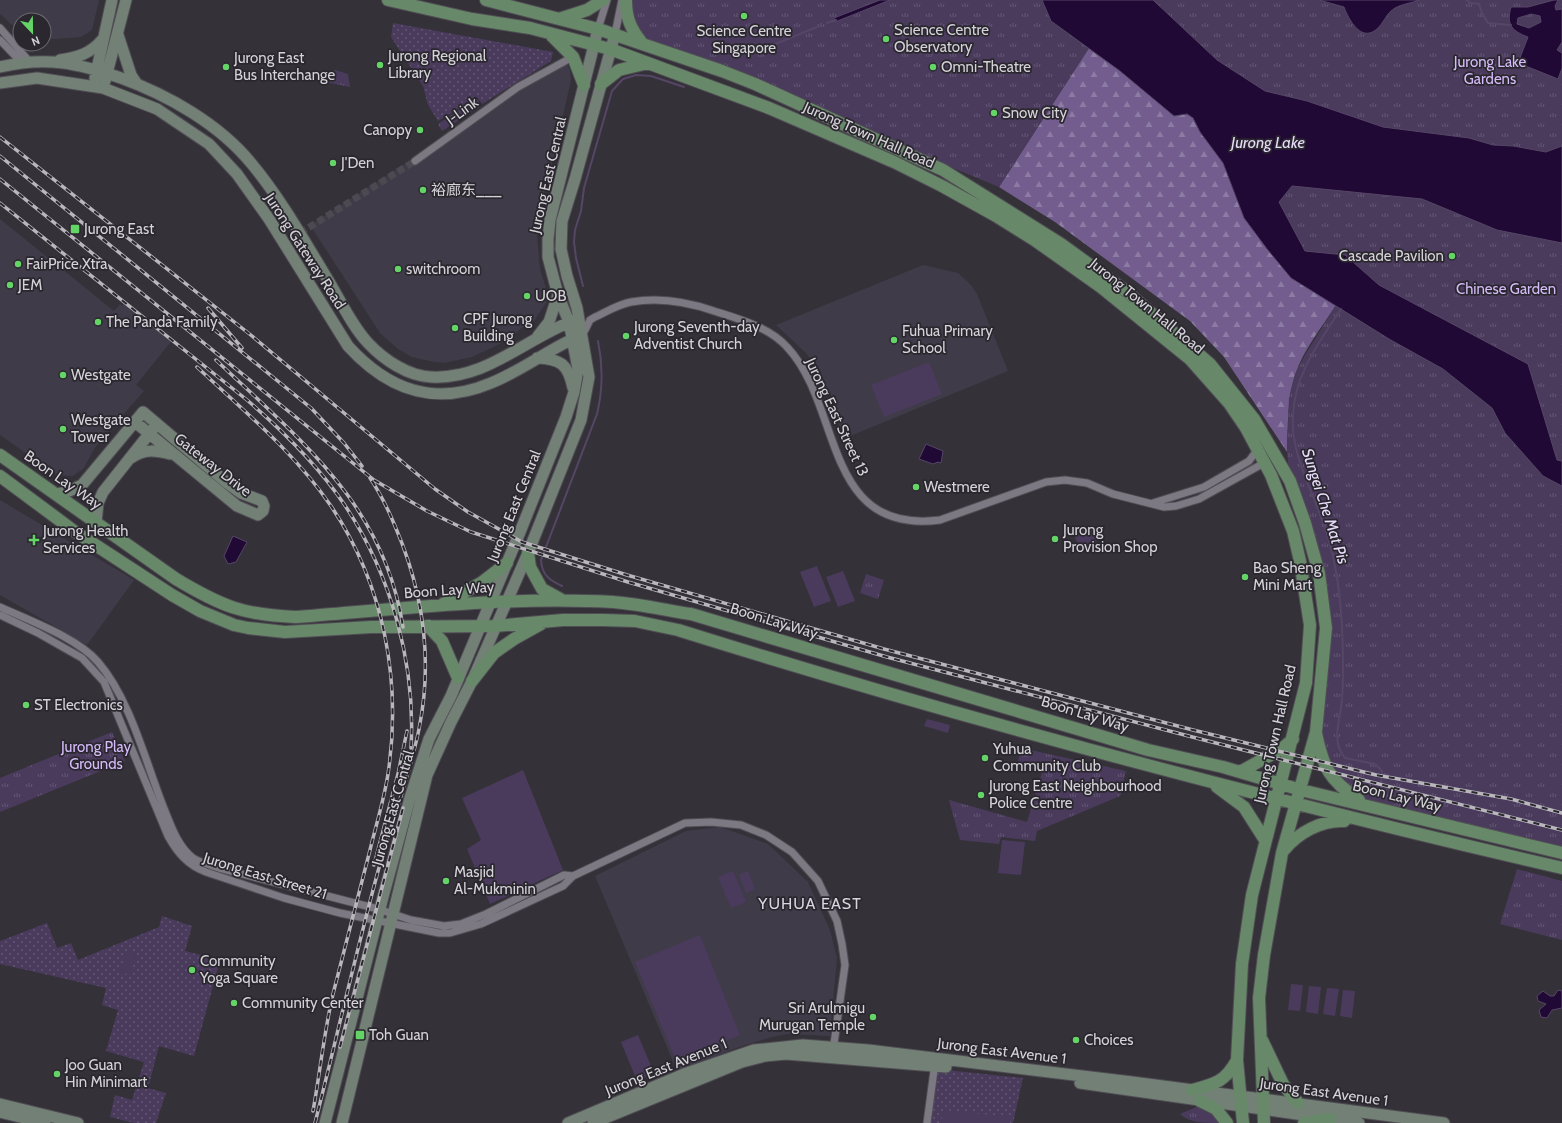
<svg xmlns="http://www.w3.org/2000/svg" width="1562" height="1123" font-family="Cabin,'Noto Sans SC',sans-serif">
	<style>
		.built { fill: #403b48 }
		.grass { fill: url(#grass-dots) }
		.forest { fill: url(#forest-firs) }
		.park { fill: url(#park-tufts) }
		.garden { fill: #4a3b5d }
		.water { fill: #200935; stroke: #564666; fill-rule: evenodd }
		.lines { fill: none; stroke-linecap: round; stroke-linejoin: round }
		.stream { stroke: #564666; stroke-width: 2 }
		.street-tunnel { stroke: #4c4951; stroke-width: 7; stroke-dasharray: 7 3.5; stroke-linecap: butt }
		.street-casing { stroke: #504d54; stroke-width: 9 }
		.secondary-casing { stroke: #504d54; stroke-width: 13 }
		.primary-casing { stroke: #504d54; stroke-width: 14 }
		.street { stroke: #7c7982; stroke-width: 7 }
		.secondary { stroke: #728075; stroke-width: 11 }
		.primary { stroke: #678869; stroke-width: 12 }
		.rail-casing { stroke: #b9b7bc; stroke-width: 3.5 }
		.rail { stroke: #2a272f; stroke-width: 2; stroke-dasharray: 6; stroke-linecap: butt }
		.poi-dot { fill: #65d467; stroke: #2a272f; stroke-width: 1.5 }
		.labels { text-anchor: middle; stroke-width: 3.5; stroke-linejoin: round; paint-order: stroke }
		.poi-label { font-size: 15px; fill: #d5d3d8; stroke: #2a272f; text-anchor: start }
		.park-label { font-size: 15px; fill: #d5bbf9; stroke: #2a272f }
		.street-label { font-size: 15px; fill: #d5d3d8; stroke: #2a272f }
		.water-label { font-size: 16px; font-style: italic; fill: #e8dcfb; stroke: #2a272f }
		.neighbourhood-label { font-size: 16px; letter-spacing: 1px; fill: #d9d5df; stroke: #2a272f }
	</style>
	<defs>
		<pattern id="grass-dots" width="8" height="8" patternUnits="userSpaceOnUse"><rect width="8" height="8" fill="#4a3b5d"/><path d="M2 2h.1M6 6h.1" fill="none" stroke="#635674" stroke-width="1.8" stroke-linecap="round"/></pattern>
		<pattern id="forest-firs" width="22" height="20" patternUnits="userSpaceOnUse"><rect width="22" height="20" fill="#735d8f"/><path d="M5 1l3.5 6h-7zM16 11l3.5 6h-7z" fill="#8c7ba3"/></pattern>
		<pattern id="park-tufts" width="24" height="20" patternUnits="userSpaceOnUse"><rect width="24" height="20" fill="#4a3b5d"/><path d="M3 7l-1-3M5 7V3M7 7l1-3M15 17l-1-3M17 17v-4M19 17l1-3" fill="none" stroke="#635674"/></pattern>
	</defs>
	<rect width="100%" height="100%" fill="#343139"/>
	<path class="built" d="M0 0H99L92 30 81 37 44 40V20H20V32L0 14Z
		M565 61 570 70 571 80 554 156 541 204 537 234 540 269 548 295 546 303 534 321 520 329 510 339 472 357 444 363 429 361 412 357 398 349 380 333 310 225Z
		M0 219 114 311 120 304 122 306 126 301 173 339 136 385 144 391 106 434 94 449 84 468 73 476 57 475 0 435Z
		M923 265 958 273 971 285 977 294 1008 371 843 439 830 392 807 354 776 325Z
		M0 500 134 580 87 645 0 595Z
		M720 827 768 844 808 882 830 930 837 958 830 1036 787 1034 772 1037 739 1047 677 1071 595 876 686 831Z"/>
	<path class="grass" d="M393 23 553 52 551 61 482 104 477 97 438 121 428 105 423 86 391 37Z
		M162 916 192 926 185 951 220 960 194 1056 159 1046 148 1088 166 1093 156 1123H134L110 1117 115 1095 132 1100 144 1062 106 1051 118 1010 102 1005 106 988 0 964V941L47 923 57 948 71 943 78 960 159 927Z
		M934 1066 955 1071 1023 1078 1013 1123H928Z"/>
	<path class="forest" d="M1089 48 1120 71 1174 116 1187 114 1193 118 1200 132 1223 163 1244 218 1291 278 1336 305C1322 327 1303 350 1295 375 1287 400 1288 426 1287 452L1224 357 1190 321 1055 222 999 187Z"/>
	<path class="park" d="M621 0H1042L1051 21 1089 48 999 187 642 39 618 19Z
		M1153 0H1562V146L1546 152 1513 146 1494 145 1469 138 1383 127 1307 101 1265 91 1217 60Z
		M335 70 348 74 350 87 321 81 328 72Z
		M477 99 481 106 442 131 438 124Z
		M1292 186 1422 199 1497 230 1562 243V461L1557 460 1427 312 1379 285 1345 255 1305 251 1278 202Z
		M1336 305 1389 339 1443 369 1492 408 1505 433 1543 476 1562 486V853L1368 806 1342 789 1318 743 1326 628 1319 573 1290 481 1287 452 1289 397 1295 374 1305 355Z
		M1090 525 1097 543 1080 550 1073 532Z
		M866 574 884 580 878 599 860 593Z
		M112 732 125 761 0 812V778Z
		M1021 748 1126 771 1120 796 1037 831 1035 841 1001 837 999 844 960 840 949 800 1027 822 1043 769 1018 761Z
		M1517 869 1562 881V940L1500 924Z
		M1199 1106 1209 1110 1220 1123C1206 1123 1189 1123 1180 1114Z"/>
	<path class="garden" d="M929 362 942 394 884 417 871 385Z
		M817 566 831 601 814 607 800 572Z
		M843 571 855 601 838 607 826 577Z
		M927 719 950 725 948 733 924 726Z
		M523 770 563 870 490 904 467 849 481 840 462 798Z
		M1002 840 1025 842 1021 875 998 873Z
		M733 871 746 902 731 908 718 877Z
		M748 871 755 889 746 893 739 875Z
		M700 935 740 1035 676 1061 635 962Z
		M126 952 136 955 130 975 120 972Z
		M1291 984 1303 985 1300 1011 1288 1010Z
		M1309 986 1321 987 1318 1014 1306 1012Z
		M1327 988 1339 989 1335 1016 1323 1014Z
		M1343 990 1355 991 1352 1018 1340 1016Z
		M638 1035 654 1073 637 1081 621 1042Z
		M943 1110 1011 1117 1010 1123H941Z"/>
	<path class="water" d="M880 0H890L835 22 834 18Z
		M1042 0H1153L1217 60 1265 91 1307 101 1383 127 1469 138 1493 145 1513 146 1546 152 1562 146V243L1497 230 1422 199 1292 186 1279 202 1305 251 1345 255 1379 285 1528 364 1557 460 1562 461V486L1543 476 1505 433 1492 408 1443 369 1389 339 1291 278 1267 249 1244 218 1223 163 1200 132 1193 118 1187 114 1174 116 1120 71 1051 21Z
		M1319 0H1419C1412 3 1402 4 1395 8 1387 13 1385 20 1379 27 1362 45 1349 20 1344 7Z
		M1554 0H1558L1555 6 1556 10 1562 9V42L1557 50 1562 53V68L1558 79 1518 63 1528 37C1512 31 1506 25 1511 7H1528ZM1531 14 1540 16 1541 22 1529 28 1517 24 1518 18Z
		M926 444 943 451 941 463 938 462 933 464 919 459Z
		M233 536 247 542 236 562 228 564 224 556Z
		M1558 990 1562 991V1008L1552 1010 1547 1018 1541 1017 1539 1010 1546 1004 1538 1001 1537 996 1543 991 1550 996H1554Z"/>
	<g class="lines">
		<path class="stream" d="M1466 0 1471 3 1479 4 1482 13 1488 23 1511 25
			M827 23 836 20
			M773 45 817 27
			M583 286 576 258 574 242 575 230 581 211 584 188 612 91 623 79 636 75 651 76 684 87
			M1341 309C1319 343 1295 373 1293 415 1290 454 1313 491 1325 528 1336 559 1340 593 1342 626 1343 650 1344 675 1342 699 1341 714 1335 729 1338 744 1339 749 1342 754 1345 758L1375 764 1382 771 1381 788
			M562 586C549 580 542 575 541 560L597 414C603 389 603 365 598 341"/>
		<path class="street-tunnel" d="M300 233 415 161"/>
		<g class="street-casing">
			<path id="street" d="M0 28 29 61
				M598 29 607 0
				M615 34 622 0
				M0 40 21 62
				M415 161 518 87 567 60
				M583 334 590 320 595 317C606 312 619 304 631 302 659 297 688 302 714 311 739 319 769 327 787 347 843 406 822 535 940 520L1046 482 1065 480 1087 483 1113 494 1164 507 1176 506 1199 499 1264 463
				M1153 503 1204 487 1249 461 1258 449
				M0 607C28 620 78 638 98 662 130 699 145 760 163 806 170 823 177 846 193 858 200 863 211 865 219 868L378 909 411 920 444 926 461 924 486 914 564 875 573 876
				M0 615 38 633 82 658 104 682 168 836C177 852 187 865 206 872L284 898 340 913 439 933H450L481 924 563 886 573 876 685 823 711 822 741 825 766 835 792 852 818 881 837 921 842 944 845 965 833 1051
				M927 1123 935 1063"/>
		</g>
		<g class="secondary-casing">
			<path id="secondary" d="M118 35 131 75 137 84
				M60 60C78 57 90 54 102 40
				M0 67C46 56 77 63 121 78 168 95 219 124 251 163 282 200 306 244 331 285 342 304 353 327 368 343 384 360 408 376 431 377 486 380 526 338 575 320
				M95 78 112 0
				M105 81 126 0
				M0 83 37 78 103 88 157 109 209 144 237 174 269 219 348 346C388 390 434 407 491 383 521 371 548 350 577 337
				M538 336 549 322 558 295
				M537 358C561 359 568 364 573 388
				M131 458C144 449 155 450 170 454
				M57 494 69 491 82 485 143 412 227 483 241 493 262 501 264 506 263 511 258 515 237 506 135 422
				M96 523 98 503 103 492 153 429
				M1080 1083 1359 1123
				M0 1104 78 1123
				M0 1112 45 1123
				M325 1123 383 897 410 798 429 739 451 696 520 532 566 417 574 392 578 369 569 322 558 295 548 257V239L550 220 598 29
				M342 1123 427 775 451 722 472 681 528 553 581 420 589 377 577 308 567 276 561 249 562 221 575 179 615 34
				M568 1123 684 1074 754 1050 803 1045 868 1050 1132 1082 1444 1123
				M593 1123 742 1062 765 1056 786 1054 946 1067"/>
		</g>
		<g class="primary-casing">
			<path id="primary" d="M388 0 472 19 530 28 610 49 769 108 894 162 942 186 996 216 1036 241 1101 287 1190 359 1229 403 1246 428 1271 475 1293 531 1300 561 1310 625 1306 683 1252 895 1242 964 1237 1060 1243 1123
				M486 0 598 29 722 71 755 84 943 170 1061 244 1127 292 1210 364 1254 419 1290 481 1305 523 1319 573 1326 628 1316 732 1282 853 1264 955 1259 998 1264 1123
				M626 0C626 19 631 29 642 43
				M562 18 587 10 603 0
				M551 35 573 57 584 85
				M601 84 619 70 648 63
				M0 455 176 579C221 606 243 615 295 617 399 609 509 596 613 602 639 604 665 610 691 614L1148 750 1223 767 1301 790 1562 853
				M0 476 74 531 172 595 200 611 234 625 248 628 285 632 371 627 495 626 563 620H603L635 621 678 630C969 721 1265 799 1562 868
				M528 553 530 567 542 589 562 600
				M443 604 481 583 507 563
				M428 626 442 641 458 678
				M472 681 494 653 514 639 541 624
				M1316 733C1323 767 1329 780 1359 800
				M1240 772 1283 748 1293 739
				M1217 787 1244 807 1265 840
				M1284 850C1298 833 1321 820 1344 821
				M1262 1040 1283 1084 1298 1103
				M1192 1090C1215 1084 1225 1082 1237 1060
				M1200 1101 1216 1109 1227 1123
				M1304 1123 1330 1119"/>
		</g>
		<use href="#street" class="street"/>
		<use href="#secondary" class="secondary"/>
		<use href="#primary" class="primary"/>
		<g class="rail-casing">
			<path id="rail" d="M0 137 252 336 435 489 468 512 522 542 627 575 884 649 1193 730 1376 775 1511 799 1562 813
				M0 156 311 408 344 443 362 466
				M0 179 374 480 427 511 471 532 628 582 887 657 1200 739 1562 830
				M0 203 247 400C283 431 317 464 344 504 391 574 416 664 411 748
				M208 308 242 348
				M216 360C300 440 384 504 403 627
				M197 367C244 411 295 453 331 506 384 585 402 681 388 774 384 800 376 825 370 850 358 898 345 946 333 994 324 1032 320 1073 313 1111
				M374 865 398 774 407 731
				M340 1047 403 808
				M315 1123C336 1040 355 957 377 875 390 826 409 779 419 729 433 660 423 591 395 526 388 509 380 493 370 478"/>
		</g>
		<use href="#rail" class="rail"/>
	</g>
	<g class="poi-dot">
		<circle cx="744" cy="16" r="4"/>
		<circle cx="886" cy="39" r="4"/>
		<circle cx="380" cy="65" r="4"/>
		<circle cx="226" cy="67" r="4"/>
		<circle cx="933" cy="67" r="4"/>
		<circle cx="994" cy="113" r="4"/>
		<circle cx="420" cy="130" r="4"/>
		<circle cx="333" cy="163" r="4"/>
		<circle cx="423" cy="190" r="4"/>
		<rect x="70" y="224" width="10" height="10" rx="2"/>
		<circle cx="1452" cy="256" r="4"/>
		<circle cx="18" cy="264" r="4"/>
		<circle cx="398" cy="269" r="4"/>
		<circle cx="10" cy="285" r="4"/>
		<circle cx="527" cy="296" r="4"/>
		<circle cx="98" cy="322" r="4"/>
		<circle cx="455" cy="328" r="4"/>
		<circle cx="626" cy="336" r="4"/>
		<circle cx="894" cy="340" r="4"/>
		<circle cx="63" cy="375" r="4"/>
		<circle cx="63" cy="429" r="4"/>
		<circle cx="916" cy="487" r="4"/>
		<circle cx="1055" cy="539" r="4"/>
		<path d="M32 534h4v4h4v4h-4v4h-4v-4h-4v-4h4z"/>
		<circle cx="1245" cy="577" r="4"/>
		<circle cx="26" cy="705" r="4"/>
		<circle cx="985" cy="758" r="4"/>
		<circle cx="981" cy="795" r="4"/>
		<circle cx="446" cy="881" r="4"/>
		<circle cx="192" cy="970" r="4"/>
		<circle cx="234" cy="1003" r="4"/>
		<circle cx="873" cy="1017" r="4"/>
		<rect x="355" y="1030" width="10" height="10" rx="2"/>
		<circle cx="1076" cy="1040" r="4"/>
		<circle cx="57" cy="1074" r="4"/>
	</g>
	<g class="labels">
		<g class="poi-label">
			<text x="894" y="35">Science Centre<tspan x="894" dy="17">Observatory</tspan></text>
			<text x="744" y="36" text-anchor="middle">Science Centre<tspan x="744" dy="17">Singapore</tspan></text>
			<text x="388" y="61">Jurong Regional<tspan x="388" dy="17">Library</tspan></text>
			<text x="234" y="63">Jurong East<tspan x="234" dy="17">Bus Interchange</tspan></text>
			<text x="941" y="72">Omni-Theatre</text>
			<text x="1002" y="118">Snow City</text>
			<text x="412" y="135" text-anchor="end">Canopy</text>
			<text x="341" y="168">J'Den</text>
			<text x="431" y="195">裕廊东___</text>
			<text x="84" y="234">Jurong East</text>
			<text x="1444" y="261" text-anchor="end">Cascade Pavilion</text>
			<text x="26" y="269">FairPrice Xtra</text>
			<text x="406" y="274">switchroom</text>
			<text x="18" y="290">JEM</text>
			<text x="535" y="301">UOB</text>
			<text x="463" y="324">CPF Jurong<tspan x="463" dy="17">Building</tspan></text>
			<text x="106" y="327">The Panda Family</text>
			<text x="634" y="332">Jurong Seventh-day<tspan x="634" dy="17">Adventist Church</tspan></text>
			<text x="902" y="336">Fuhua Primary<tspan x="902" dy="17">School</tspan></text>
			<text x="71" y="380">Westgate</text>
			<text x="71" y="425">Westgate<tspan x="71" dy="17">Tower</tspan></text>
			<text x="924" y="492">Westmere</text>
			<text x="1063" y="535">Jurong<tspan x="1063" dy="17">Provision Shop</tspan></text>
			<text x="43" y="536">Jurong Health<tspan x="43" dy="17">Services</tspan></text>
			<text x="1253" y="573">Bao Sheng<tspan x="1253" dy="17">Mini Mart</tspan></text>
			<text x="34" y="710">ST Electronics</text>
			<text x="993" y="754">Yuhua<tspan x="993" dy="17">Community Club</tspan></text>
			<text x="989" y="791">Jurong East Neighbourhood<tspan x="989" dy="17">Police Centre</tspan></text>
			<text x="454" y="877">Masjid<tspan x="454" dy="17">Al-Mukminin</tspan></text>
			<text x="200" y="966">Community<tspan x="200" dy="17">Yoga Square</tspan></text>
			<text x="242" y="1008">Community Center</text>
			<text x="865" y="1013" text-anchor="end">Sri Arulmigu<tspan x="865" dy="17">Murugan Temple</tspan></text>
			<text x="369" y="1040">Toh Guan</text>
			<text x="1084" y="1045">Choices</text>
			<text x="65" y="1070">Joo Guan<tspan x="65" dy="17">Hin Minimart</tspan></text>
		</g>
		<g class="park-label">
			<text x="1490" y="67">Jurong Lake<tspan x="1490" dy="17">Gardens</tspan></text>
			<text x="1506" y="294">Chinese Garden</text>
			<text x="96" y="752">Jurong Play<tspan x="96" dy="17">Grounds</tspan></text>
		</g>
		<g class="street-label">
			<text transform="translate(462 111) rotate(-36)" y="5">J-Link</text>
			<text transform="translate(869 135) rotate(24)" y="5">Jurong Town Hall Road</text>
			<text transform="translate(548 175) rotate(-77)" y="5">Jurong East Central</text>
			<text transform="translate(305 251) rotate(57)" y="5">Jurong Gateway Road</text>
			<text transform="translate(1147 306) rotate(39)" y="5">Jurong Town Hall Road</text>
			<text transform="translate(837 417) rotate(65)" y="5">Jurong East Street 13</text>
			<text transform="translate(213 465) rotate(38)" y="5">Gateway Drive</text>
			<text transform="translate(63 480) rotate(35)" y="5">Boon Lay Way</text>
			<text transform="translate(514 506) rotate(-68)" y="5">Jurong East Central</text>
			<text transform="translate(449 590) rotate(-4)" y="5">Boon Lay Way</text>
			<text transform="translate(774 621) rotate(17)" y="5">Boon Lay Way</text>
			<text transform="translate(1085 714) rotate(17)" y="5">Boon Lay Way</text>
			<text transform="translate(1275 734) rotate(-77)" y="5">Jurong Town Hall Road</text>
			<text transform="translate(1397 796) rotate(14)" y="5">Boon Lay Way</text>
			<text transform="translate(393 808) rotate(-74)" y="5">Jurong East Central</text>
			<text transform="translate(265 876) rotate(17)" y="5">Jurong East Street 21</text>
			<text transform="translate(1002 1051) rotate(7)" y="5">Jurong East Avenue 1</text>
			<text transform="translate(666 1067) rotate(-22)" y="5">Jurong East Avenue 1</text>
			<text transform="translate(1324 1092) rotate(8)" y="5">Jurong East Avenue 1</text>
		</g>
		<g class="water-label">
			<text x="1268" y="148">Jurong Lake</text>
			<text transform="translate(1326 506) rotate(72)" y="6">Sungei Che Mat Pis</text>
		</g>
		<g class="neighbourhood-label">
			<text x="810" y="909">YUHUA EAST</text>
		</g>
	</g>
	<g transform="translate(32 32) rotate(158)"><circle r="19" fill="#2a272f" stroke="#6e6c73"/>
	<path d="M0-3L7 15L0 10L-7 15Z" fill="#65d467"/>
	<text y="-6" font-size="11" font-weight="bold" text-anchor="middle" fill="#d5d3d8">N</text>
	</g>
</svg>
